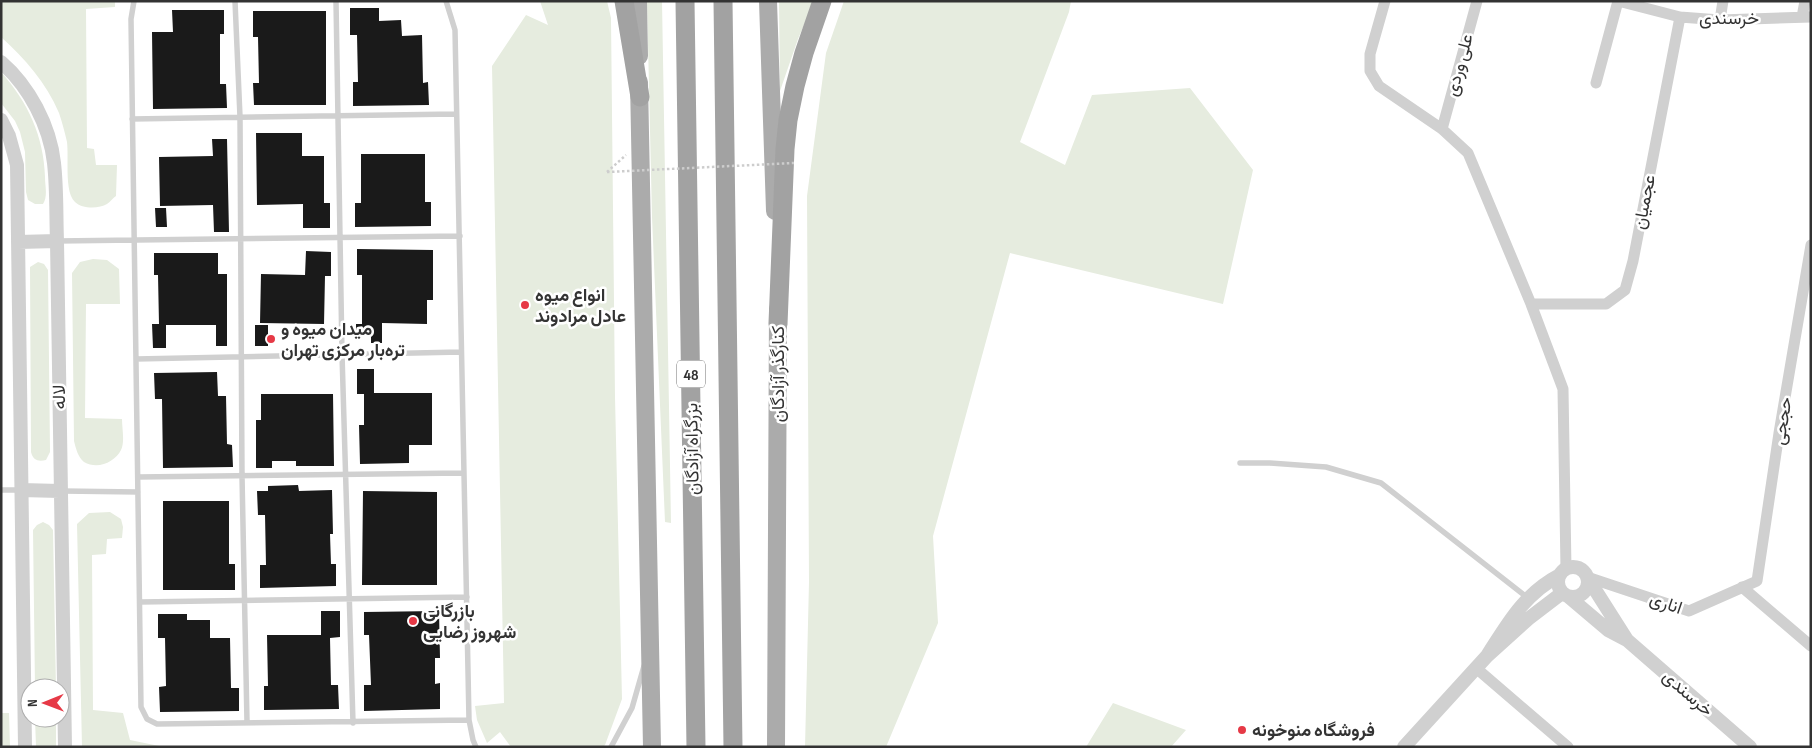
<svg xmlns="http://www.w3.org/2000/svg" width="1812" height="748" font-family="'Sofia Sans Condensed',Vazirmatn,sans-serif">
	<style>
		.green { fill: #e6ecdf }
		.building { fill: #1a1a1a }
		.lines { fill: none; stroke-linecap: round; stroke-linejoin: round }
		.path { stroke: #cdcdcd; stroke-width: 2.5; stroke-dasharray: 2.5 2.5; stroke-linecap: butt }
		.service { stroke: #d0d0d0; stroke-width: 5.5 }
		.minor { stroke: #d0d0d0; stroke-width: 11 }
		.tertiary { stroke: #d0d0d0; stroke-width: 14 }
		.primary { stroke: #ababab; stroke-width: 18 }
		.trunk { stroke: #a2a2a2; stroke-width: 19 }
		.path-bridge { stroke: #cdcdcd; stroke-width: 2.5; stroke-dasharray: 2.5 2.5; stroke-linecap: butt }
		.poi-dot { fill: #e63946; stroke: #fff; stroke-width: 2 }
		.labels { text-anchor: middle; stroke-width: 5; stroke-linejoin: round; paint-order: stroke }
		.shield { fill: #fff; stroke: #707070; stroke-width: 1 }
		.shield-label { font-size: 16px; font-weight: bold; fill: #333 }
		.street-label { font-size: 18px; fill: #333; stroke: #fff }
		.poi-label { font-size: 18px; font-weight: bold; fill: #333; stroke: #fff; text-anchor: start }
	</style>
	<rect width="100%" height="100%" fill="#fff"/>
	<path class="green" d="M1 1H115V7L86 9 87 148 94 149 96 165H117L116 196C113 198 110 202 107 204 99 209 82 209 75 202 64 192 69 158 67 142 65 133 62 122 59 113 46 82 25 59 1 37Z
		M540 1H607L611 18 615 397 622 699 605 745 603 747H511L500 732 487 743 477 720 475 706 504 703 492 66 526 15 548 25Z
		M647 1H662L671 523 665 522 652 217Z
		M779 1H814L798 39 780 91Z
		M844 1H1071L1069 12 1020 142 1065 165 1092 95 1190 88 1253 170 1223 304 1010 253 933 536 938 623 886 747H805L809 582 807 196 826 53Z
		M1 72C28 102 44 137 45 177 45 186 48 196 43 204H35L28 200 26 192 25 152 20 132 15 121 1 103Z
		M93 259 107 260 119 269 120 304H86L85 418 122 419C122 428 125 442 121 450 115 462 98 470 84 462 78 457 76 449 74 441L72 273 80 262Z
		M38 262 44 264 48 270 50 452 46 460C38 462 33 460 31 452L30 267Z
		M110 512 121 519 123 527 122 538 107 539 106 554 92 555 93 710 123 713 130 740 164 747H82L77 524 89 513Z
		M43 522 49 525 53 530 56 688H35L33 530 37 525Z
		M1113 703 1186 730 1171 747H1086Z
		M1 713H9L10 747H1Z
		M35 718H56V747H36Z"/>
	<path class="building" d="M350 8H379V21L401 20 402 36 422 35 423 83 428 82 429 105 353 106V82H358L357 35H350Z
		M172 10H224V34H220V84H226L227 108 153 109 152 32H173Z
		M253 11H326V105H254L253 83H259L258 37H253Z
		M256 133H302V156H324V203H330V228H303V204L257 205Z
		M212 139H227L229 232H214L213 205 160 206 159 157 213 156Z
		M361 154H425V202H431V226L355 227V203H361Z
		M155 208H166L167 227H156Z
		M357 249 433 250V300H427V324L382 323V343H371V336H356V324H362V275H357Z
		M306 251 331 252V276H325L324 324 260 323 261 274 305 275Z
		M154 253H218V274H227V346H216V325H166V348H153L152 324H159L158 275H154Z
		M255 325H268V346H255Z
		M357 369H374V393H432V445H409V463L360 464 359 425H364V394H357Z
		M217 372 218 396H226L227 444 232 445 233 467 163 468 162 399H155L154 373Z
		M261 394H333L334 466H296V461H272V468H256V420H261Z
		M298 485 299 491 332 490 333 534H330L331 564H336V586L260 588V565H266L265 515H258L257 491H268V486Z
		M363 491 437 492V585H362Z
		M163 501H229V564H235V590H163Z
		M321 611H340V637L330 638 331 685H338L339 709 264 710V686H268L267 635H321Z
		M439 611 440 658H435V684L440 683V709L364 711V685H371L369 635H364V612Z
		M158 614H187V620H210V638H230L231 688H239V711L160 712 159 687 166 686 165 638H158Z"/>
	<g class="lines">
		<path class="path" d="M607 172 626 155"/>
		<path class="service" d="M134 1 131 19 141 707 147 719 157 724 469 720
			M235 1 240 117 242 476 247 722
			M336 1 342 354 353 723
			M446 1 455 30 469 720 473 740 476 747
			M132 119 456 114
			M57 241 460 236
			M136 359 461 352
			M1240 463H1270L1326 467 1381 483 1528 598
			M138 477 463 473
			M1 490H21
			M62 491 138 492
			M140 602 467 597
			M611 747 632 708 644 666"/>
		<path class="minor" d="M1385 1 1370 54V71L1379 86 1442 129 1468 153 1531 304 1563 389 1566 569
			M1618 1 1680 17 1720 20 1811 17
			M1802 17 1805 1
			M1720 20 1723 1
			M1596 83 1618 1
			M1442 129 1477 1
			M1531 304H1606L1625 290 1633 261 1680 17
			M1587 577 1689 611 1757 581 1779 433 1811 245
			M1742 587 1811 646
			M1476 668 1568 747"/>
		<path class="tertiary" d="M1 62C29 86 50 126 54 163 57 189 56 215 57 241L65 747
			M1 120 9 136 17 165 25 747
			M18 242 57 241
			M21 490 60 491
			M1558 582a15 15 0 1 1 30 0a15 15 0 1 1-30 0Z
			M1560 575C1524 594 1508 623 1487 656L1528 619 1562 593
			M1569 597 1608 630 1627 640 1587 577
			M1627 640 1750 747
			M1404 747 1487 656"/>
		<path class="primary" d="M638 1 639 56
			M768 1 775 211
			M639 82 652 747
			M776 747 778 309"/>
		<path class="trunk" d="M624 1 640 97
			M685 1 696 747
			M723 1 733 747
			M778 324 785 149 788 120 795 86 804 53 822 1"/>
		<path class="path-bridge" d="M607 172 794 163"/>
	</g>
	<g class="poi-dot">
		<circle cx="525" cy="305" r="5"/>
		<circle cx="271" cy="339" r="5"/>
		<circle cx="413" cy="621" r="5"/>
		<circle cx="1242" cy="730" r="5"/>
	</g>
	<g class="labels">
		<rect class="shield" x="677" y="360.5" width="28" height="27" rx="4"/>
		<g class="shield-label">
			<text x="691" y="380">48</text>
		</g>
		<g class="street-label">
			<text x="1729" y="24">خرسندی</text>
			<text transform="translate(1459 65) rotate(-75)" y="6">علی وردی</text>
			<text transform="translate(1644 202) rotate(-79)" y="6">عجمیان</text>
			<text transform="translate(778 374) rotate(-90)" y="6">کنارگذر آزادگان</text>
			<text transform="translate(59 397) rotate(-91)" y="6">لاله</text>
			<text transform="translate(1782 421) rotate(-81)" y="6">حججی</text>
			<text transform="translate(692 449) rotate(-91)" y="6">بزرگراه آزادگان</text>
			<text transform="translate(1666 603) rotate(19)" y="6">اناری</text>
			<text transform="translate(1688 693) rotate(41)" y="6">خرسندی</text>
		</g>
		<g class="poi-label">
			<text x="535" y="301">انواع میوه<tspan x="535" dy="21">عادل مرادوند</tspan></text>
			<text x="281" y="335">میدان میوه و<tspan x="281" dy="21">تره‌بار مرکزی تهران</tspan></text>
			<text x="423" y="617">بازرگانی<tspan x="423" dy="21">شهروز رضایی</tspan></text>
			<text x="1252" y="736">فروشگاه منوخونه</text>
		</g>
	</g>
	<rect width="1812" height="748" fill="none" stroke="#333333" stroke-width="5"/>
	<g transform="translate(45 703) rotate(269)"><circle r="24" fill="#ffffff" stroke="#adadad"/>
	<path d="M0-4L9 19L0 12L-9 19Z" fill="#e63946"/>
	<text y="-8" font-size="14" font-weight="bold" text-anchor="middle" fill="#333333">N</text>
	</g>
</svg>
